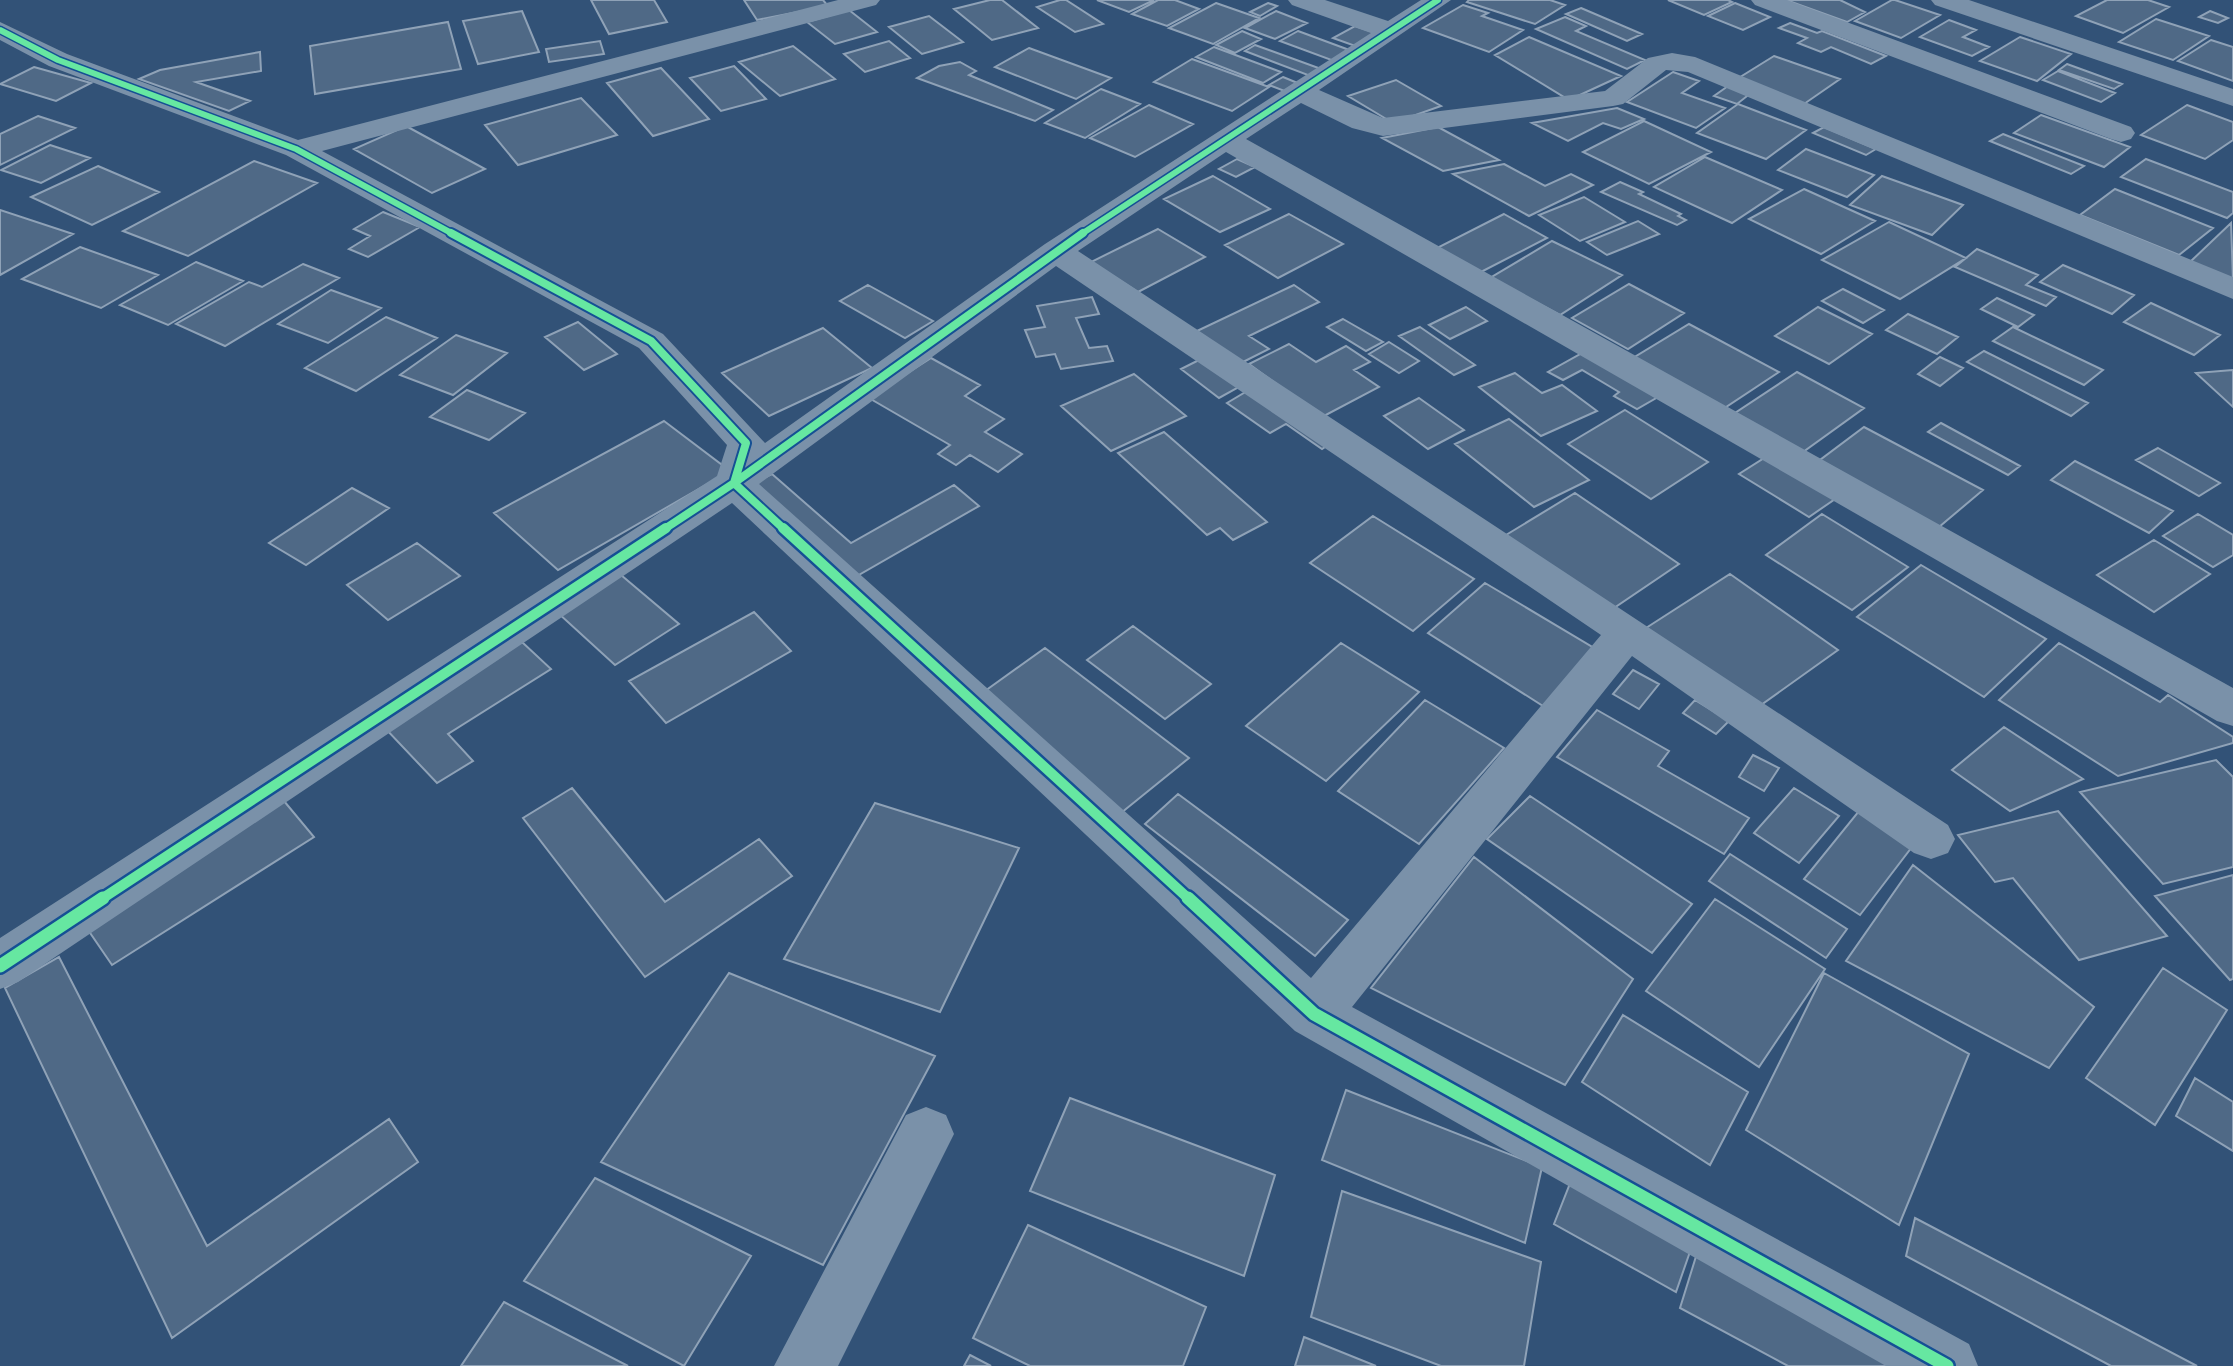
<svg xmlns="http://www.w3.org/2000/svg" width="2233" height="1366" font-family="Overpass,sans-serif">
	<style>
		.building { fill: #4f6986; stroke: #8fa2b7; stroke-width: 2 }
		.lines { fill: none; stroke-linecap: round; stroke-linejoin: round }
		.minor { fill: #7a91a9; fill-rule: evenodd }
		.cycleway-far3-casing { stroke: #155094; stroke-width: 9 }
		.cycleway-far2-casing { stroke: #155094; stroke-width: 12 }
		.cycleway-far1-casing { stroke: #155094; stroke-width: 15 }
		.cycleway-casing { stroke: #155094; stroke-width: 18 }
		.cycleway-far3 { stroke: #66e7a1; stroke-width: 6 }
		.cycleway-far2 { stroke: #66e7a1; stroke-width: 8 }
		.cycleway-far1 { stroke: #66e7a1; stroke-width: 10 }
		.cycleway { stroke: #66e7a1; stroke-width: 13 }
	</style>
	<rect width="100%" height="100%" fill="#325277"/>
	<path class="building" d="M591 0H654L667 22 609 34Z
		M744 0H823L828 6 757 20Z
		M990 0H1002L1038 28 992 40 954 9Z
		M1060 0H1066L1103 24 1075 32 1037 7Z
		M1097 0H1154L1129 12Z
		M1158 0H1175L1199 9 1167 26 1132 14Z
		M1469 0H1550L1565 5 1535 24 1467 2Z
		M1668 0H1728L1732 2 1704 15Z
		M1786 0H1840L1865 12 1847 22Z
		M1892 0H1895L1940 15 1901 38 1855 21Z
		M2107 0H2148L2169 7 2123 33 2076 16Z
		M1216 3 1259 18 1213 44 1169 28Z
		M1268 3 1277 6 1260 16 1250 12Z
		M1735 3 1770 17 1743 30 1708 16Z
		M1463 5 1488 13 1482 16 1523 30 1489 52 1423 28Z
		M1581 8 1642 34 1627 41 1566 14Z
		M849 10 877 32 835 44 807 22Z
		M522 11 539 52 478 64 463 21Z
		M1276 11 1307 23 1275 39 1245 28Z
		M2210 11 2228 18 2218 23 2199 17Z
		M929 16 963 42 922 54 889 27Z
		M1565 17 1586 26 1576 31 1645 60 1627 69 1536 29Z
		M2156 19 2209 36 2173 60 2119 42Z
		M1949 20 1976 30 1963 37 1989 47 1972 56 1920 37Z
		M448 22 461 69 315 94 310 46Z
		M1790 23 1817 33 1822 31 1886 56 1871 64 1831 47 1821 52 1798 43 1807 38 1779 28Z
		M1355 26 1379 34 1358 47 1333 38Z
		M1242 31 1261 39 1235 53 1216 45Z
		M1298 31 1352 51 1334 61 1280 41Z
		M1529 37 1621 76 1569 100 1495 55Z
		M2020 37 2071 54 2037 81 1980 61Z
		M2211 40 2233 47V81L2178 61Z
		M600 41 604 54 549 62 546 49Z
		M889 41 910 58 865 72 844 54Z
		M1255 45 1324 70 1313 77 1245 51Z
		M793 46 835 79 780 96 739 62Z
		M1214 47 1281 72 1263 83 1196 57Z
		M1029 48 1111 78 1076 99 995 67Z
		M260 52 261 71 196 82 250 101 229 111 139 79 160 70Z
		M1774 56 1840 79 1804 104 1737 79Z
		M1192 59 1269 87 1232 111 1154 82Z
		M960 62 976 71 969 75 1053 110 1035 121 917 78 939 66Z
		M2067 64 2122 84 2114 89 2059 70Z
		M734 66 766 99 721 111 690 78Z
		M34 67 91 83 56 101 0 84Z
		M661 68 709 119 653 136 607 83Z
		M2058 71 2115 93 2101 102 2043 80Z
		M1673 72 1699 81 1682 93 1725 108 1696 128 1627 102Z
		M1283 77 1300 84 1287 92 1269 85Z
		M1396 80 1441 106 1393 123 1348 96Z
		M1728 86 1751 93 1737 104 1714 96Z
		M1101 89 1140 104 1085 138 1045 123Z
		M581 98 617 135 518 165 485 125Z
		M1738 104 1806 130 1766 159 1697 133Z
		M1149 105 1193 124 1135 157 1090 138Z
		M2187 105 2233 122V140L2205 159 2141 135Z
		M1617 108 1644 119 1621 129 1603 123 1568 141 1532 123Z
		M2041 115 2130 147 2104 167 2014 133Z
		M38 116 75 128 0 165V134Z
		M1644 121 1711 152 1649 184 1583 152Z
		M406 126 485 169 432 193 354 149Z
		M1438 127 1499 160 1443 171 1382 138Z
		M1824 127 1876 149 1866 155 1813 133Z
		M2003 134 2084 166 2071 174 1990 141Z
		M50 145 90 158 41 183 1 170Z
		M1806 149 1874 175 1847 197 1778 170Z
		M1705 157 1782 190 1732 223 1654 187Z
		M1237 159 1255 167 1236 177 1219 169Z
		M2146 159 2233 192V213L2227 218 2121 177Z
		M254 161 317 183 188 256 123 231Z
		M1504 164 1545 186 1571 174 1593 185 1529 216 1453 174Z
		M98 166 159 192 92 225 31 197Z
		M1213 176 1270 209 1220 232 1164 199Z
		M1882 176 1963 205 1932 235 1850 205Z
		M1620 182 1643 192 1639 194 1681 214 1678 216 1686 220 1677 225 1601 192Z
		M1804 189 1875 221 1821 254 1749 219Z
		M2115 189 2213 228 2179 255 2080 215Z
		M1584 197 1625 222 1580 241 1539 215Z
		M0 210 73 234 0 275Z
		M383 212 420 227 368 257 349 249 370 236 354 229Z
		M1289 214 1343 244 1278 278 1225 245Z
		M1504 214 1547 238 1477 274 1435 249Z
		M1638 221 1659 234 1607 255 1587 242Z
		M1889 222 1966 258 1900 299 1822 260Z
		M2231 223 2233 280 2189 263Z
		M1158 229 1205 257 1138 292 1091 262Z
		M1552 241 1622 275 1560 315 1490 278Z
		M80 247 158 275 101 308 22 279Z
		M1977 249 2038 275 2026 285 2056 297 2046 306 1955 267Z
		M196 262 243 281 168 325 120 305Z
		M303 264 339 278 225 346 176 324 249 282 262 287Z
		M2063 265 2134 295 2112 314 2040 282Z
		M1629 284 1684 313 1628 349 1572 318Z
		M868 285 933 321 905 338 840 301Z
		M1294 285 1319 302 1249 336 1269 349 1241 363 1197 331Z
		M1843 289 1884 310 1863 323 1822 301Z
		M331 290 381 308 328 343 278 324Z
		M1092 297 1099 314 1076 318 1089 348 1107 346 1113 361 1061 369 1055 354 1036 357 1025 330 1045 327 1037 306Z
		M1997 298 2034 315 2018 327 1981 309Z
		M2151 303 2220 335 2194 355 2124 322Z
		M1466 307 1487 321 1450 339 1429 325Z
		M1818 307 1872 334 1829 364 1775 336Z
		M1908 314 1958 337 1937 354 1886 330Z
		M386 317 437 338 356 391 305 368Z
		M1343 319 1383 342 1366 351 1327 327Z
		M578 322 617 354 584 370 545 337Z
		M1689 324 1779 372 1723 409 1633 358Z
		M1420 327 1475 365 1454 375 1399 336Z
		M2013 327 2103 370 2084 385 1993 341Z
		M823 328 872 368 769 416 722 373Z
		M456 335 507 353 453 395 400 375Z
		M1389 342 1419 361 1399 373 1369 354Z
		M1289 344 1316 362 1346 346 1370 362 1354 370 1379 387 1322 417 1249 364Z
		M1984 351 2088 403 2071 416 1967 362Z
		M1584 352 1658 397 1637 409 1614 396 1619 392 1582 370 1563 380 1548 372Z
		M1940 357 1963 368 1940 386 1918 374Z
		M931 358 980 385 965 396 1004 419 985 432 1022 454 998 472 970 455 956 465 938 454 950 445 869 398Z
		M1201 359 1239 387 1219 398 1181 369Z
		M2233 370V407L2196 373Z
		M1797 372 1864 408 1803 452 1735 413Z
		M1515 373 1542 393 1562 385 1597 411 1541 436 1479 387Z
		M1134 374 1186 416 1111 451 1061 406Z
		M1254 387 1334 441 1322 449 1286 424 1270 433 1227 403Z
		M467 390 525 413 489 440 430 417Z
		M1419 398 1464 430 1428 449 1384 416Z
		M1625 410 1708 462 1651 499 1568 444Z
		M1509 419 1589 480 1534 507 1455 444Z
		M664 421 730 471 558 570 494 513Z
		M1941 423 2020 466 2008 475 1928 432Z
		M1864 427 1983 490 1939 527 1820 460Z
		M1164 432 1267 522 1233 540 1220 528 1207 535 1118 453Z
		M2158 448 2220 483 2199 496 2136 460Z
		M1769 455 1838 497 1809 517 1739 474Z
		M2075 461 2173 511 2149 533 2051 480Z
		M772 474 851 543 954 485 979 506 850 580 746 487Z
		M352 488 389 508 306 565 269 543Z
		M1575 493 1679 564 1611 610 1506 535Z
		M1822 514 1908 567 1852 610 1766 555Z
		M2198 514 2233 535V555L2213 567 2163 536Z
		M1373 516 1474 579 1413 631 1310 563Z
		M2154 540 2210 574 2154 612 2097 575Z
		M417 543 460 576 388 620 347 585Z
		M1921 565 2046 639 1984 697 1857 617Z
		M1730 574 1838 650 1754 710 1646 628Z
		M621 575 679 624 615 665 558 613Z
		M1485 583 1599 651 1543 706 1428 633Z
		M754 612 791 651 666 723 629 681Z
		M1133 626 1211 684 1165 719 1087 660Z
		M522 642 551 669 448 734 473 761 437 783 383 726Z
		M1341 643 1419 692 1326 781 1246 726Z
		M2059 643 2160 702 2168 695 2233 737V743L2118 776 1999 700Z
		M1045 648 1189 758 1121 813 978 696Z
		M1633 670 1659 684 1639 709 1613 694Z
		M1425 700 1504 748 1419 844 1338 791Z
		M1695 700 1729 721 1716 734 1683 713Z
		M1597 710 1669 751 1658 766 1749 818 1724 854 1557 757Z
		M2004 727 2083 779 2010 811 1952 770Z
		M1753 755 1779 768 1764 791 1739 777Z
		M2216 760 2233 777V867L2163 884 2080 792Z
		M572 788 665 902 759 839 792 876 645 977 523 818Z
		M1794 788 1839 816 1799 863 1754 833Z
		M1178 794 1348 920 1315 956 1145 824Z
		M1530 796 1692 904 1652 953 1487 839Z
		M284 801 314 837 112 965 84 924Z
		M875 803 1019 848 940 1012 784 959Z
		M1863 806 1918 839 1860 915 1804 879Z
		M2058 811 2167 936 2079 960 2013 878 1995 882 1958 835Z
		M1730 854 1847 929 1826 958 1709 881Z
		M1474 857 1633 979 1565 1085 1371 988Z
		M1913 865 2094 1007 2049 1068 1846 961Z
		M2233 875V979L2230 980 2155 896Z
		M1715 899 1825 969 1759 1067 1646 991Z
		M59 957 207 1246 389 1119 418 1162 172 1338 5 988Z
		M2163 968 2227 1010 2155 1125 2086 1078Z
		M729 973 935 1056 823 1265 601 1162Z
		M1824 973 1969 1054 1899 1225 1746 1130Z
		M1623 1015 1748 1092 1710 1165 1582 1082Z
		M2195 1078 2233 1102V1151L2176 1116Z
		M1346 1090 1542 1167 1525 1243 1322 1160Z
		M1070 1098 1275 1175 1244 1276 1030 1191Z
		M595 1178 751 1256 684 1366 524 1281Z
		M1571 1181 1692 1246 1676 1292 1554 1224Z
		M1342 1191 1541 1262 1524 1366H1441L1311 1317Z
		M1915 1218 2197 1366H2111L1906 1256Z
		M1028 1225 1206 1307 1183 1366H1030L973 1338Z
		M1698 1250 1917 1366H1788L1680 1308Z
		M504 1302 628 1366H461Z
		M1304 1337 1376 1366H1295Z
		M970 1355 991 1366H964Z"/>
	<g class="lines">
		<path class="minor" d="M838 0H880L876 5 322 151 663 334 765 443 1045 244 1371 33 1292 5 1288 0H1325L1388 21 1421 0H1451L1319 90 1383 118 1605 91 1648 58 1672 53 1695 57 2233 277V299L1688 72 1666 70 1623 104 1613 106 1383 136 1352 128 1301 103 1246 139 2233 688V726L2217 721 1226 152 1078 251 1948 825 1955 839 1948 853 1931 859 1914 853 1632 656 1352 1007 1969 1344 1978 1366H1886L1295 1031 732 503 18 982 0 989V938L717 476 727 445 639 348 286 155 49 66 0 40V22L67 54 298 140ZM1056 266 1601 635 1311 978 759 484Z
			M1751 0H1787L2131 127 2135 133 2131 139 2121 142 2111 139 1755 5Z
			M1931 0H1969L2233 89V106L1935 5Z
			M926 1107 946 1115 954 1134 838 1366H774L906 1115Z"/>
		<g class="cycleway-far3-casing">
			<path id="cycleway-far3" d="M0 30 58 60 296 149 455 235
				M1080 235 1438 0"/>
		</g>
		<g class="cycleway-far2-casing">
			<path id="cycleway-far2" d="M451 233 651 341 746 443 734 483 785 530
				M663 530 734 483 1083 233"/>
		</g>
		<g class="cycleway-far1-casing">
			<path id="cycleway-far1" d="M783 528 1190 900
				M100 900 666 528"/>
		</g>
		<g class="cycleway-casing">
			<path id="cycleway" d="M1188 898 1314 1014 1947 1366
				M0 966 103 898"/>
		</g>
		<use href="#cycleway-far3" class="cycleway-far3"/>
		<use href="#cycleway-far2" class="cycleway-far2"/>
		<use href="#cycleway-far1" class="cycleway-far1"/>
		<use href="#cycleway" class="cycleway"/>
	</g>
</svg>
